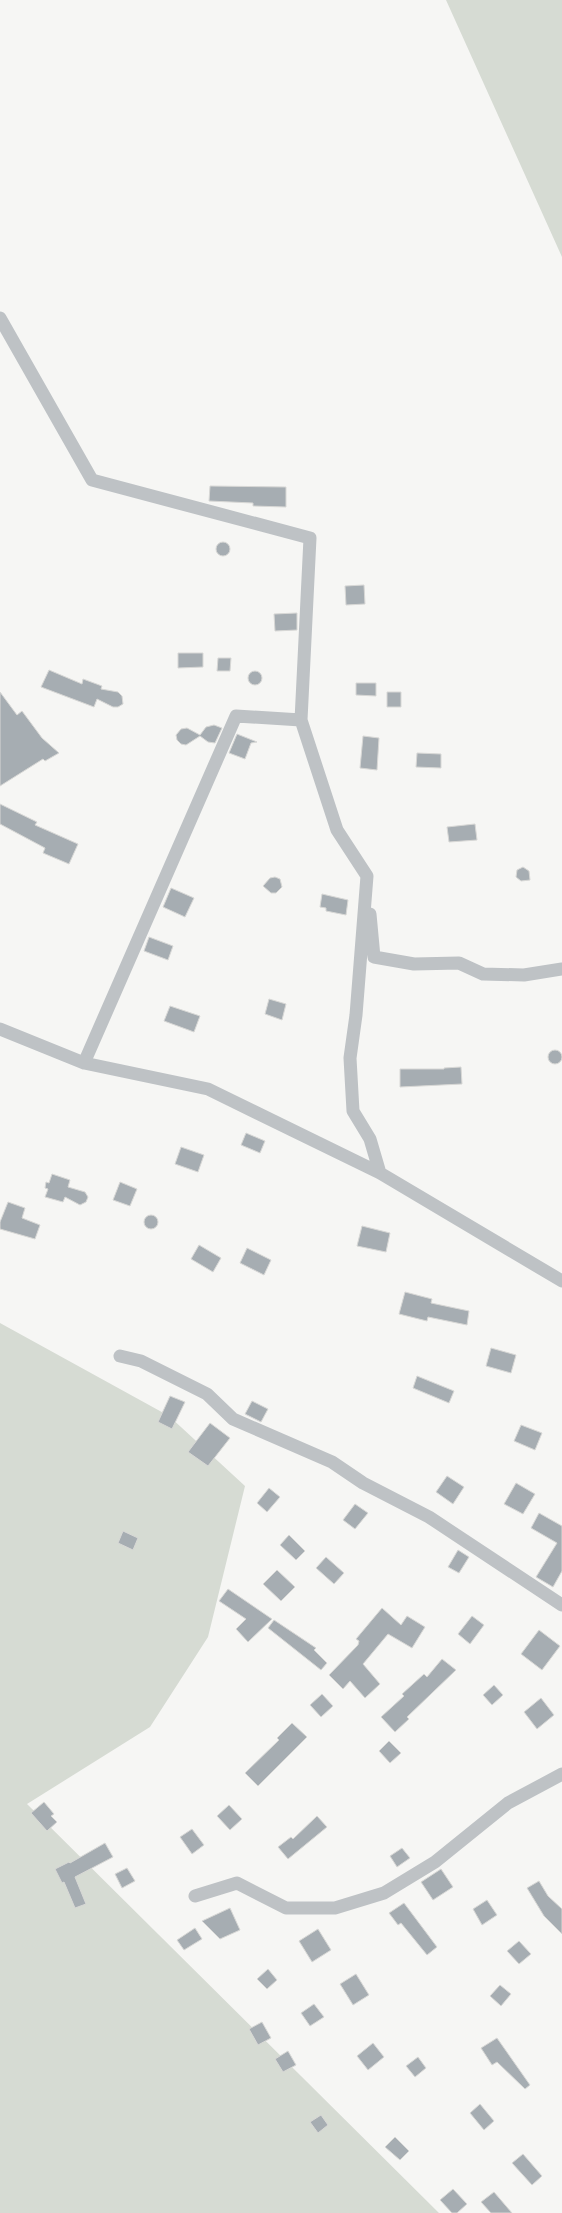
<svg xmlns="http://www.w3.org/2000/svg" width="562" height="2213" font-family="'Work Sans',sans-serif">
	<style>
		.green { fill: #d6dbd3 }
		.building { fill: #a6adb2; stroke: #d8d8d6 }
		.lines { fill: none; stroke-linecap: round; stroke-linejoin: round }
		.street { stroke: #bec2c5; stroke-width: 13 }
	</style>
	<rect width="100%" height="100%" fill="#f6f6f4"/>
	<path class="green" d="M446 0H562V257Z
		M0 1323 169 1416 245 1486 208 1637 150 1727 27 1804 439 2213H0Z"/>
	<path class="building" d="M210 486 286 487V507L253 506V503L209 501Z
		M216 549a7 7 0 1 1 14 0a7 7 0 1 1-14 0Z
		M364 585 365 604 346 605 345 586Z
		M297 613V630L275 631 274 614Z
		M178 653H203V667L178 668Z
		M218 658H231L230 671H217Z
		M49 670 82 684 83 679 102 686 101 689 118 692 122 696 123 704 118 707H113L97 699 94 707 41 687Z
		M248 678a7 7 0 1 1 14 0a7 7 0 1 1-14 0Z
		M356 683H376V696L356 695Z
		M0 692 17 715 22 711 42 738 59 753 45 761 43 759 0 786Z
		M387 692H401V707H387Z
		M214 725 222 728 215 743 208 742 200 736 186 745 181 744 177 740 176 735 181 729 187 728 200 735 206 727Z
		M237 734 257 742 251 743 245 759 229 753Z
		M363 736 379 738 377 770 360 768Z
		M417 753 441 754V768L416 767Z
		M0 804 37 822 35 825 78 844 69 864 43 853 45 848 0 824Z
		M475 824 477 840 449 842 447 827Z
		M523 867 529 871 530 880 521 881 516 877 517 870Z
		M275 877 280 879 282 887 276 893H271L263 886 270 878Z
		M171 888 194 898 185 917 163 907Z
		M322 894 348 900 346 915 326 911V908L320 907Z
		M149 937 173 946 168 960 144 951Z
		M269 999 286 1004 282 1020 265 1014Z
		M170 1006 200 1016 194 1032 164 1021Z
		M548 1057a7 7 0 1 1 14 0a7 7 0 1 1-14 0Z
		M461 1067 462 1084 400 1087V1069H444V1068Z
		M246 1133 265 1141 260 1153 241 1145Z
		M181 1147 204 1155 198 1172 175 1164Z
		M52 1174 70 1180 68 1187 85 1192 88 1197 86 1202 80 1205 65 1197 63 1202 45 1197 48 1189 45 1188 46 1182 49 1183Z
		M120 1182 137 1189 130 1206 113 1200Z
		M8 1202 25 1208 22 1218 40 1225 35 1239 0 1229V1222Z
		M144 1222a7 7 0 1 1 14 0a7 7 0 1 1-14 0Z
		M362 1226 390 1233 386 1252 357 1246Z
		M199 1245 221 1258 213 1272 191 1259Z
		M247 1248 271 1260 264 1275 240 1263Z
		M405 1292 432 1299 431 1303 469 1311 467 1325 428 1317 427 1321 399 1314Z
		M491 1348 516 1355 511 1373 486 1366Z
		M417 1376 454 1391 449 1403 413 1388Z
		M170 1396 185 1402 172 1429 158 1422Z
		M252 1401 268 1409 261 1422 245 1414Z
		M210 1423 230 1438 208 1466 188 1452Z
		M521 1425 542 1433 535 1450 514 1441Z
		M447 1476 464 1487 453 1504 436 1492Z
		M516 1483 535 1494 523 1514 504 1504Z
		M269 1488 280 1497 267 1512 257 1503Z
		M355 1504 368 1513 355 1529 343 1520Z
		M539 1513 562 1526V1571L553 1587 536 1577 557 1543 531 1528Z
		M123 1531 138 1538 133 1550 118 1543Z
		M289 1535 305 1551 296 1560 280 1545Z
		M458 1550 469 1557 459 1573 448 1567Z
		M326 1557 344 1573 334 1584 316 1568Z
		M277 1570 295 1587 281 1601 263 1584Z
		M228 1589 272 1619 248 1642 236 1629 246 1619 219 1601Z
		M382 1608 401 1625 407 1616 425 1627 412 1648 388 1634 363 1664 380 1684 365 1698 350 1681 343 1689 329 1675 358 1645 359 1641 356 1639Z
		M472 1616 484 1625 470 1644 458 1634Z
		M274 1620 316 1648 314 1650 327 1663 321 1670 268 1628Z
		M539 1630 560 1646 542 1670 521 1654Z
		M442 1659 456 1670 407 1717 409 1719 395 1732 381 1717 404 1696 402 1694 424 1674 427 1677Z
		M494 1685 503 1695 492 1705 483 1695Z
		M322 1694 333 1706 321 1717 310 1705Z
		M541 1698 554 1715 537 1729 524 1712Z
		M292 1723 307 1737 258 1786 245 1773 279 1740 277 1738Z
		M389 1741 401 1753 390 1763 379 1751Z
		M44 1802 54 1814 51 1816 57 1822 47 1831 31 1813Z
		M229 1805 242 1819 230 1830 217 1816Z
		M317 1816 327 1827 288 1859 278 1847 291 1837 293 1839Z
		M192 1829 204 1845 192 1854 180 1837Z
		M105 1843 113 1857 75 1877 86 1904 75 1908 64 1882 62 1883 55 1869 69 1862 70 1863Z
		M402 1848 410 1858 397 1867 390 1856Z
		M127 1868 135 1881 122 1888 115 1874Z
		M441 1869 453 1887 433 1900 421 1882Z
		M539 1881 548 1896 562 1909V1934L544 1916 527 1888Z
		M487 1900 497 1915 482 1925 473 1909Z
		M404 1903 437 1947 427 1955 401 1923 398 1925 389 1913Z
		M230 1908 240 1930 220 1939 202 1921Z
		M195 1928 202 1939 184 1950 177 1940Z
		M318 1929 331 1950 312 1962 299 1941Z
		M519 1941 531 1954 519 1964 507 1951Z
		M268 1969 277 1980 267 1989 257 1979Z
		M356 1974 369 1995 353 2005 340 1984Z
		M500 1985 511 1994 501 2006 490 1996Z
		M314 2004 324 2017 310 2026 301 2013Z
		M262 2022 271 2038 258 2045 249 2029Z
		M497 2038 530 2085 525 2089 497 2062 492 2065 481 2048Z
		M373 2043 384 2057 368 2070 357 2056Z
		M288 2051 296 2065 283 2072 275 2059Z
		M418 2057 426 2068 415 2077 406 2066Z
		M480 2104 494 2121 484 2130 470 2113Z
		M321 2115 328 2125 318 2133 310 2122Z
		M395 2137 409 2151 400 2160 385 2147Z
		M523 2154 542 2176 532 2185 512 2163Z
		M453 2189 467 2204 457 2213H452L440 2200Z
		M494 2192 512 2213H491L481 2202Z"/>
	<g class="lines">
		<path class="street" d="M0 318 92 480 310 538 301 720 337 830 367 876 356 1015 350 1058 353 1111 370 1139 380 1173
			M370 914 374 957 414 964 459 963 483 974 524 975 562 969
			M0 1029 84 1063 208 1089 380 1173 562 1281
			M84 1063 236 716 301 720
			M120 1356 141 1361 207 1394 233 1419 332 1462 363 1483 429 1517 562 1605
			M195 1896 237 1883 286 1908H335L384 1893 435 1862 508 1803 562 1774"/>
	</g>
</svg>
